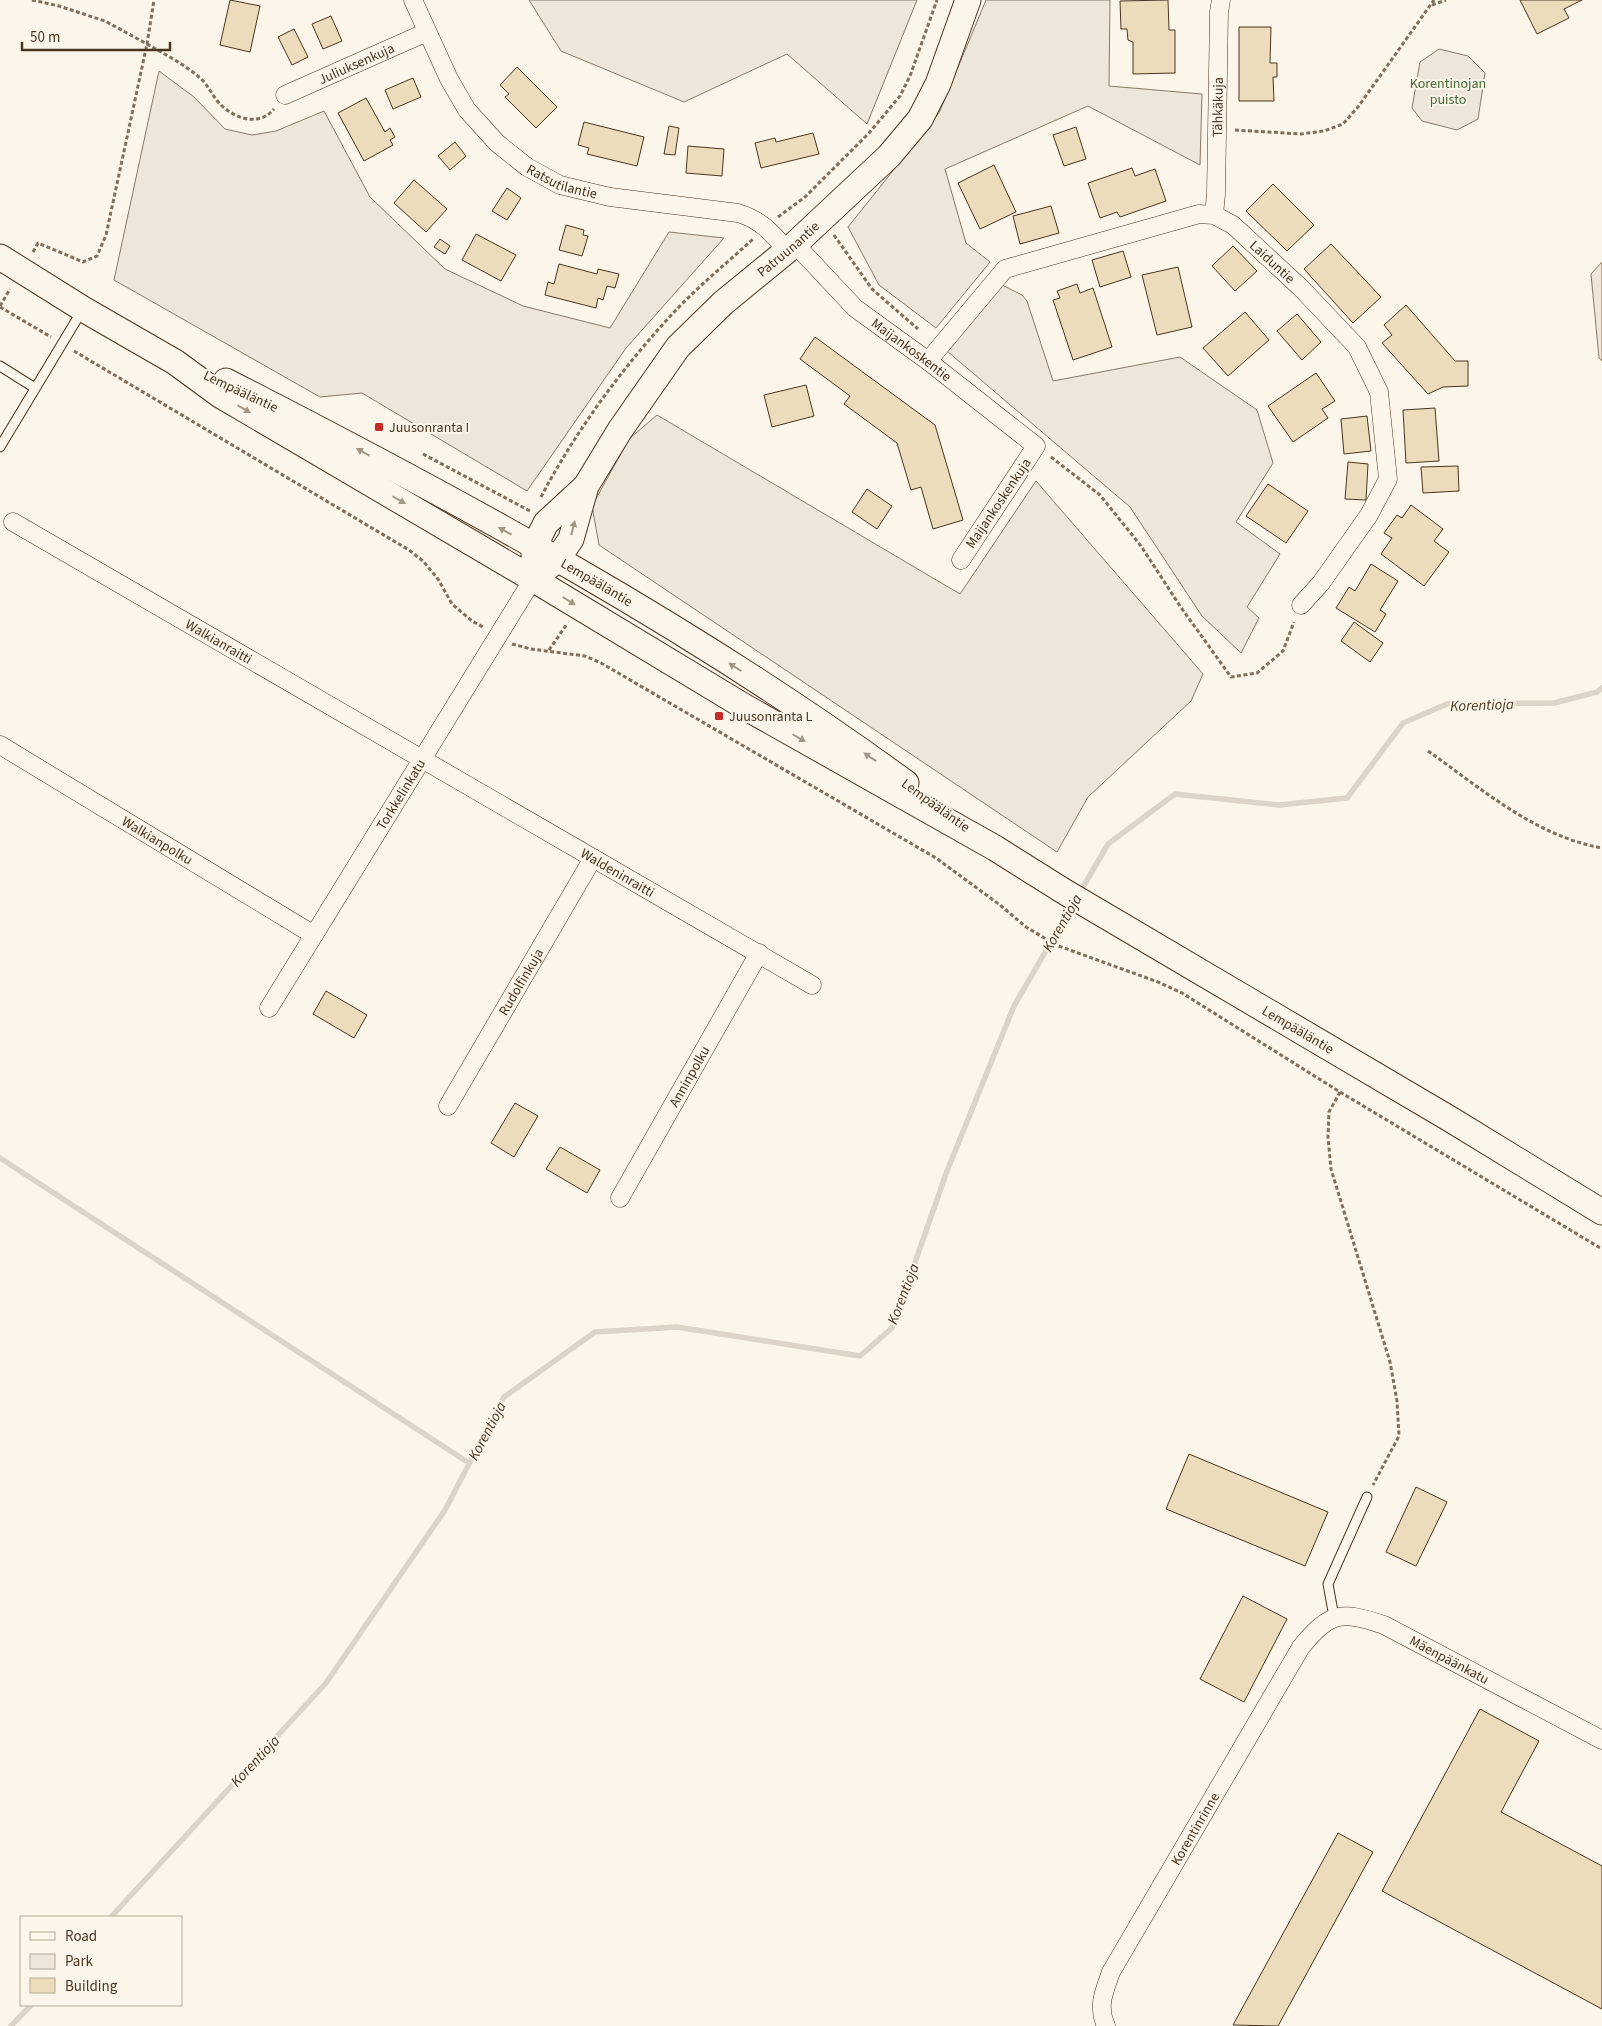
<svg xmlns="http://www.w3.org/2000/svg" width="1602" height="2026" font-family="'Source Sans 3',sans-serif">
	<style>
		.green { fill: #ede6d9; stroke: #887966 }
		.lines { fill: none; stroke-linecap: round; stroke-linejoin: round }
		.stream { stroke: #dcd4c6; stroke-width: 5.5 }
		.building { fill: #ecdcbc; stroke: #4a3520 }
		.lane-casing { stroke: #4a3520; stroke-width: 11 }
		.street-casing { stroke: #4a3520; stroke-width: 19 }
		.secondary-casing { stroke: #4a3520; stroke-width: 27 }
		.path { stroke: #7f6f5c; stroke-width: 3; stroke-dasharray: 4 2.5; stroke-linecap: butt }
		.lane { stroke: #fbf6e9; stroke-width: 9 }
		.street { stroke: #fbf6e9; stroke-width: 18 }
		.secondary { stroke: #fbf6e9; stroke-width: 25 }
		.oneway { fill: #a29684 }
		.poi-dot { fill: #c62828; stroke: #fbf6e9; stroke-width: 2 }
		.labels { text-anchor: middle; stroke-width: 4; stroke-linejoin: round; paint-order: stroke }
		.street-label { font-size: 14px; fill: #4a3520; stroke: #fbf6e9 }
		.park-label { font-size: 14px; fill: #436837; stroke: #fbf6e9 }
		.poi-label { font-size: 14px; fill: #4a3520; stroke: #fbf6e9; text-anchor: start }
		.water-label { font-size: 15px; font-style: italic; fill: #4a3520; stroke: #fbf6e9 }
	</style>
	<rect width="100%" height="100%" fill="#fbf6e9"/>
	<path class="green" d="M529 0H917L867 124 787 54 684 102 561 51Z
		M986 0H1110L1109 86 1202 94 1200 165 1088 106 945 169 966 243 990 262 936 328 879 285 848 227 939 113Z
		M1439 49 1468 56 1485 73 1478 119 1457 130 1422 121 1412 108 1420 62Z
		M159 71 194 97 225 129 252 135 276 131 324 111 370 197 445 269 523 306 610 328 669 232 724 238 626 348 527 491 362 393 320 397 114 280Z
		M1602 262V361L1599 358 1591 274Z
		M1000 284 1022 295 1027 301 1053 381 1180 357 1257 410 1273 463 1236 522 1280 554 1247 607 1259 618 1241 653 1202 616 1130 507 947 351Z
		M657 415 960 594 1036 481 1203 674 1191 701 1088 797 1057 852 599 545 592 506 629 439Z"/>
	<g class="lines">
		<path class="stream" d="M1079 894 1108 844 1175 794 1279 805 1347 798 1403 723 1447 704 1554 703 1597 692 1602 688
			M0 1158 469 1463
			M111 1917 326 1683 445 1510 504 1397 595 1332 677 1327 860 1356 892 1328 947 1171 1014 1006 1073 904
			M11 2026 31 2005"/>
	</g>
	<path class="building" d="M230 0 260 6 250 52 220 45Z
		M1168 0 1169 30H1175V73L1133 74V42L1128 40 1127 29H1121L1120 1Z
		M1520 0H1582L1564 9 1569 18 1537 34Z
		M331 16 342 41 323 49 312 24Z
		M1239 27H1271L1270 63H1277V77H1273L1274 101H1239Z
		M294 29 308 57 292 65 278 37Z
		M517 67 557 107 536 128 505 97 509 94 500 85Z
		M413 78 421 97 393 109 385 90Z
		M366 98 385 132 390 128 395 137 390 140 393 145 364 161 338 113Z
		M584 122 644 137 637 166 587 154 589 148 578 145Z
		M669 126 679 128 675 155 664 154Z
		M1076 127 1086 159 1064 166 1053 135Z
		M813 133 819 154 761 168 755 143 775 138 776 142Z
		M455 142 466 156 450 170 438 156Z
		M688 146 724 149 722 176 686 173Z
		M994 165 1016 212 980 229 958 183Z
		M1132 168 1135 176 1155 169 1166 201 1120 217 1117 212 1100 218 1088 183Z
		M414 180 447 209 426 232 394 203Z
		M1273 184 1314 225 1287 251 1246 211Z
		M507 188 521 198 507 220 492 211Z
		M1051 206 1059 233 1020 244 1013 216Z
		M566 225 584 230 583 235 588 236 582 256 559 250Z
		M476 234 516 255 501 281 462 260Z
		M440 239 450 246 445 254 434 247Z
		M1331 244 1381 297 1353 323 1304 269Z
		M1233 246 1257 271 1235 291 1212 266Z
		M1123 251 1131 277 1100 287 1092 260Z
		M559 264 597 274 598 269 619 274 615 288 607 286 603 300 598 298 596 308 545 295 548 282 554 284Z
		M1178 267 1192 327 1157 335 1142 275Z
		M1077 284 1080 293 1093 288 1112 347 1073 360 1053 300 1060 298 1057 291Z
		M1406 305 1455 361H1468V386L1443 387 1428 394 1382 343 1392 335 1384 325Z
		M1245 312 1269 340 1228 376 1203 348Z
		M1297 314 1321 342 1302 360 1277 331Z
		M815 337 935 425 963 520 933 529 921 487 911 490 897 443 844 404 850 396 800 359Z
		M1316 373 1335 401 1322 409 1328 418 1293 442 1268 406Z
		M806 385 814 416 772 427 764 395Z
		M1435 408 1439 461 1406 463 1403 410Z
		M1367 416 1371 451 1344 454 1341 419Z
		M1348 462 1368 464 1366 500 1345 499Z
		M1458 466 1459 491 1423 493 1421 467Z
		M1268 484 1308 511 1286 543 1246 516Z
		M867 489 892 506 877 529 852 512Z
		M1411 505 1443 529 1434 541 1449 552 1424 586 1381 554 1392 538 1384 533 1397 515 1402 518Z
		M1371 564 1398 581 1380 610 1386 614 1375 632 1336 608 1349 587 1355 591Z
		M1354 622 1383 643 1370 662 1341 641Z
		M326 991 367 1015 354 1038 313 1014Z
		M515 1103 538 1116 514 1157 491 1143Z
		M560 1147 600 1170 587 1193 546 1169Z
		M1189 1454 1328 1512 1305 1566 1166 1509Z
		M1416 1487 1447 1502 1416 1566 1386 1552Z
		M1243 1596 1287 1619 1244 1702 1200 1679Z
		M1480 1709 1539 1741 1501 1812 1602 1866V2009L1382 1891Z
		M1338 1833 1373 1852 1278 2026 1233 2025Z"/>
	<g class="lines">
		<g class="lane-casing">
			<path id="lane" d="M0 366 35 388
				M0 447 83 309
				M1334 1617 1328 1584 1367 1497"/>
		</g>
		<g class="street-casing">
			<g id="street">
				<path id="s1" d="M413 0 449 79 467 110 497 143 527 167 560 185 610 197 738 213C761 220 771 232 787 250"/>
				<path id="s2" d="M285 95 427 32"/>
				<path id="s3" d="M1214 215 1216 194 1219 12 1221 0"/>
				<path id="s4" d="M795 244 855 308 928 361 1036 446 961 560"/>
				<path id="s5" d="M928 361 1005 269 1199 214 1214 215 1233 225 1301 288 1357 347 1379 392 1388 479 1369 515 1321 583 1301 605"/>
				<path id="s6" d="M13 522 812 985"/>
				<path id="s7" d="M0 745 314 935"/>
				<path id="s8" d="M269 1008 533 579"/>
				<path id="s9" d="M448 1106 593 858"/>
				<path id="s10" d="M620 1198 759 953"/>
				<path id="s11" d="M1106 2026C1097 2006 1104 1992 1111 1972L1301 1647C1331 1611 1341 1611 1384 1625L1602 1740"/>
			</g>
		</g>
		<g class="secondary-casing">
			<g id="secondary">
				<path id="s12" d="M0 257 83 309 175 362 220 395 533 579 745 707 995 848 1065 892 1450 1119 1602 1212"/>
				<path id="s13" d="M226 381C460 501 693 627 906 783"/>
				<path d="M534 563V547L546 523 584 488"/>
				<path id="s14" d="M544 570 557 560 571 539 586 486 620 430 678 347 723 303 795 244 889 156 920 119 938 84 968 0"/>
			</g>
		</g>
		<path class="path" d="M32 0 59 6 105 21 147 44 154 0
			M1432 5 1446 0
			M1235 130 1301 134 1324 131 1343 124 1358 107 1434 0
			M778 217 805 197 869 133 900 96 910 76 937 0
			M834 235 872 289 918 329
			M33 252 38 243 83 262 97 256 106 235 147 44C164 54 184 64 199 77 208 84 212 96 220 104 235 119 259 127 274 109
			M0 306 10 289
			M0 307 51 337
			M74 351 409 550 423 561 438 579 452 604 472 621 483 627
			M423 454 530 511
			M1051 457 1100 495 1141 546 1180 606 1231 677 1257 673 1283 651 1294 622
			M541 497C576 430 625 364 677 309 701 284 728 262 753 239
			M512 644 531 649 585 656 601 663 936 858 1000 905 1026 927 1056 945 1158 982 1182 993 1340 1092 1602 1249
			M549 650 567 624
			M1428 751C1482 789 1535 836 1602 848
			M1340 1092 1329 1112 1328 1137 1331 1169 1390 1362 1397 1401 1399 1436 1373 1485"/>
		<use href="#lane" class="lane"/>
		<use href="#street" class="street"/>
		<use href="#secondary" class="secondary"/>
	</g>
	<defs><path id="oneway-solid" d="M-6-.8H1V-3.2L6.5 0L1 3.2V.8H-6Z" transform="scale(1.25)"/></defs>
	<g class="oneway">
		<use href="#oneway-solid" transform="translate(244 409) rotate(30)"/>
		<use href="#oneway-solid" transform="translate(363 452) rotate(-151)"/>
		<use href="#oneway-solid" transform="translate(399 500) rotate(30)"/>
		<use href="#oneway-solid" transform="translate(573 528) rotate(-76)"/>
		<use href="#oneway-solid" transform="translate(505 531) rotate(-151)"/>
		<use href="#oneway-solid" transform="translate(569 601) rotate(32)"/>
		<use href="#oneway-solid" transform="translate(735 667) rotate(-148)"/>
		<use href="#oneway-solid" transform="translate(799 738) rotate(30)"/>
		<use href="#oneway-solid" transform="translate(870 757) rotate(-146)"/>
	</g>
	<g class="poi-dot">
		<rect x="374" y="422" width="10" height="10" rx="2.5"/>
		<rect x="714" y="711" width="10" height="10" rx="2.5"/>
	</g>
	<g class="labels">
		<g class="street-label">
			<text dy="5" stroke="none"><textPath href="#s2" startOffset="78">Juliuksenkuja</textPath></text>
			<text dy="5" stroke="none"><textPath href="#s3" startOffset="108">Tähkäkuja</textPath></text>
			<text dy="5" stroke="none"><textPath href="#s1" startOffset="244">Ratsutilantie</textPath></text>
			<text dy="5" stroke="none"><textPath href="#s14" startOffset="411">Patruunantie</textPath></text>
			<text dy="5" stroke="none"><textPath href="#s5" startOffset="412">Laiduntie</textPath></text>
			<text dy="5" stroke="none"><textPath href="#s4" startOffset="158">Maijankoskentie</textPath></text>
			<text transform="translate(241 391) rotate(25)" y="5">Lempääläntie</text>
			<text transform="translate(998 503) rotate(-56)" y="5">Maijankoskenkuja</text>
			<text dy="5" stroke="none"><textPath href="#s13" startOffset="422">Lempääläntie</textPath></text>
			<text dy="5" stroke="none"><textPath href="#s6" startOffset="238">Walkianraitti</textPath></text>
			<text dy="5" stroke="none"><textPath href="#s8" startOffset="251">Torkkelinkatu</textPath></text>
			<text transform="translate(936 805) rotate(36)" y="5">Lempääläntie</text>
			<text dy="5" stroke="none"><textPath href="#s7" startOffset="184">Walkianpolku</textPath></text>
			<text dy="5" stroke="none"><textPath href="#s6" startOffset="699">Waldeninraitti</textPath></text>
			<text dy="5" stroke="none"><textPath href="#s9" startOffset="144">Rudolfinkuja</textPath></text>
			<text dy="5" stroke="none"><textPath href="#s12" startOffset="1511">Lempääläntie</textPath></text>
			<text dy="5" stroke="none"><textPath href="#s10" startOffset="140">Anninpolku</textPath></text>
			<text dy="5" stroke="none"><textPath href="#s11" startOffset="602">Mäenpäänkatu</textPath></text>
			<text dy="5" stroke="none"><textPath href="#s11" startOffset="222">Korentinrinne</textPath></text>
		</g>
		<g class="park-label">
			<text x="1448" y="88">Korentinojan<tspan x="1448" dy="16">puisto</tspan></text>
		</g>
		<g class="poi-label">
			<text x="389" y="432">Juusonranta I</text>
			<text x="729" y="721">Juusonranta L</text>
		</g>
		<g class="water-label">
			<text transform="translate(1482 705) rotate(-2)" y="5">Korentioja</text>
			<text transform="translate(1062 923) rotate(-60)" y="5">Korentioja</text>
			<text transform="translate(903 1294) rotate(-69)" y="5">Korentioja</text>
			<text transform="translate(487 1431) rotate(-62)" y="5">Korentioja</text>
			<text transform="translate(255 1761) rotate(-47)" y="5">Korentioja</text>
		</g>
	</g>
	<rect x="20" y="1916" width="162" height="90" fill="#fbf6e9" stroke="#b4a999"/>
	<rect x="30" y="1932" width="25" height="8" fill="#fbf6e9" stroke="#b4a999"/>
	<text x="65" y="1941" font-size="15" fill="#4a3520">Road</text>
	<rect x="30" y="1954" width="25" height="15" fill="#ede6d9" stroke="#b4a999"/>
	<text x="65" y="1966" font-size="15" fill="#4a3520">Park</text>
	<rect x="30" y="1978" width="25" height="15" fill="#ecdcbc" stroke="#b4a999"/>
	<text x="65" y="1991" font-size="15" fill="#4a3520">Building</text>
	<path d="M22 42v8h148v-8" fill="none" stroke="#4a3520" stroke-width="2.5"/>
	<text x="30" y="42" font-size="15" fill="#4a3520" stroke="#fbf6e9" stroke-width="4" paint-order="stroke">50 m</text>
</svg>
